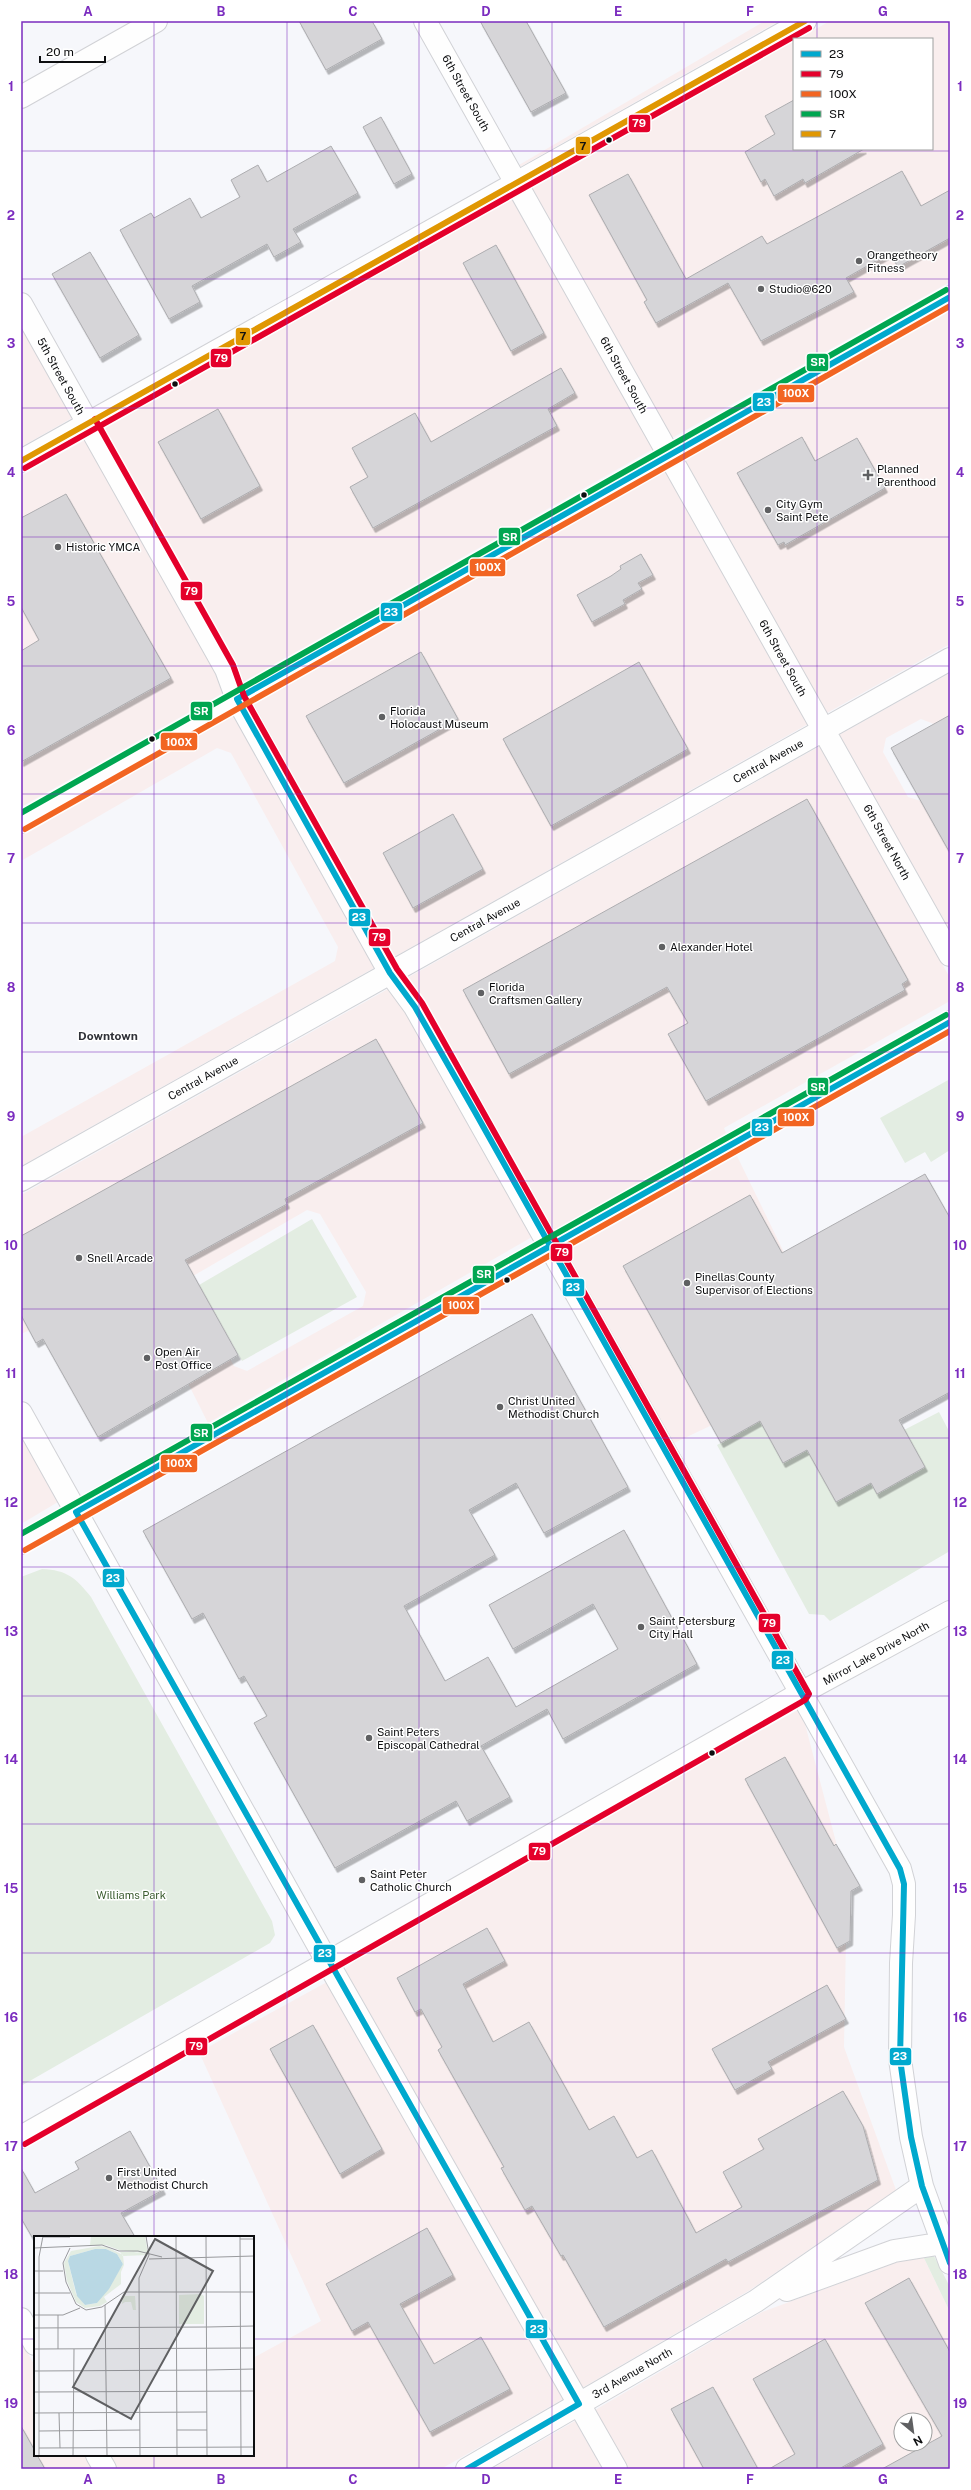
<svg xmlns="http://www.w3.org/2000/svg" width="971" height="2490" font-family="'Public Sans',sans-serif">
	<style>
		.commercial { fill: #f9eeee; fill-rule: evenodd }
		.green { fill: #e3ede2 }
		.building { fill: #d6d5d8; stroke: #adadb0; filter: url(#shadow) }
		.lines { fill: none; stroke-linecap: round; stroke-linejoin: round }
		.street-casing { stroke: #d1d2d6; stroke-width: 24 }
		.secondary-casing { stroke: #d1d2d6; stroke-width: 24 }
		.primary-casing { stroke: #d1d2d6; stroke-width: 24 }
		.street { stroke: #fefefe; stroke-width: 22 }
		.secondary { stroke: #fefefe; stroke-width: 22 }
		.primary { stroke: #fefefe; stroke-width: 22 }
		.bus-1-casing { stroke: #fff; stroke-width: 9 }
		.bus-2-casing { stroke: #fff; stroke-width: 9 }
		.bus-3-casing { stroke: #fff; stroke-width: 9 }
		.bus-4-casing { stroke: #fff; stroke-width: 9 }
		.bus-5-casing { stroke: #fff; stroke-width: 9 }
		.bus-1 { stroke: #00a9ce; stroke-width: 6 }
		.bus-2 { stroke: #e4002b; stroke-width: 6 }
		.bus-3 { stroke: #f26522; stroke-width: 6 }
		.bus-4 { stroke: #00a651; stroke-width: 6 }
		.bus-5 { stroke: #e09702; stroke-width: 6 }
		.grid { fill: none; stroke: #7b2cbf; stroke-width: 1; stroke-opacity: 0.55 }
		.bus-dot { fill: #0d0e10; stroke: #fff; stroke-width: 1.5 }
		.poi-dot { fill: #5f6062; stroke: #fff; stroke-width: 1.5 }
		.labels { text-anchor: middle; stroke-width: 3; stroke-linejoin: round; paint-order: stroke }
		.street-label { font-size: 11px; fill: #0d0e10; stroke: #fff }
		.poi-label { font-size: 11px; fill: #0d0e10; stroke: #fff; text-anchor: start }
		.park-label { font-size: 11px; fill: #3b5c2f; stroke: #fff }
		.neighbourhood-label { font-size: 12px; font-weight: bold; fill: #303238; stroke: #fff }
		.inset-road { fill: none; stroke: #999a9d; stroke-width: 1 }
		.view { fill: #5f6062; fill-opacity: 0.15; stroke: #5f6062; stroke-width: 2 }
		.inset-edge { fill: none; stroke: #0d0e10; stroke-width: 2 }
		.line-badge { stroke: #fff; stroke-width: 1.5 }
		.badge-label { font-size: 11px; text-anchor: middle; font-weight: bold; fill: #fff }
		.pale-badge-label { font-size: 11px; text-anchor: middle; font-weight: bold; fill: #111 }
		.neatline { fill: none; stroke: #7b2cbf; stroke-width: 1.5 }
		.grid-label { font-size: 13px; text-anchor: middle; font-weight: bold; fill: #7b2cbf }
	</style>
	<defs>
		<filter id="shadow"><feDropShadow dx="2.5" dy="4.5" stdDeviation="0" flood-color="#0004"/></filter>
	</defs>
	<rect width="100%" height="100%" fill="#f6f7fb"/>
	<path class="commercial" d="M765 21H779L520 167 519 165Z
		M830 21H950V282L672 438 532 189 794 41V149H932V39H798Z
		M513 199 653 449 243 682 236 664 104 429Z
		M950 311V644L827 713 685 460Z
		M21 327 72 418 21 447Z
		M85 440 216 674 223 693 21 807V476Z
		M665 471 808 724 394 957 253 705Z
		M950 673V751L934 724 921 719 886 738 883 752 908 797 921 801 950 785V933L839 735Z
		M233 716 374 968 21 1166V1137L335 961 338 947 231 753 217 748 21 861V836Z
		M820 746 950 978V1001L724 1128 726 1133 554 1230 425 1002 407 978Z
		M388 989 406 1013 532 1237 208 1423 137 1282 21 1334V1195ZM307 1210 320 1214 366 1292 363 1306 247 1371 234 1366 190 1289 193 1276Z
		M737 1156 839 1365 674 1443 566 1252Z
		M21 1436 58 1502 21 1524Z
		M798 1710 805 1724 847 1884 844 2047 896 2190 750 2290 582 2388 345 1969 371 1949Z
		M327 1982 563 2399 441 2469H118L110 2455H253V2358L321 2321 199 2052Z
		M924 2258 950 2312V2469H629L595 2410 762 2312 898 2262ZM901 2420H925V2444H901Z
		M21 2341 35 2366V2455H85L93 2469H21Z
		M575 2421 603 2469H492Z"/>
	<path class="green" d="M950 1079V1150L931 1162 925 1152 905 1163 880 1118Z
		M312 1219 357 1297 242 1361 199 1285Z
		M939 1412 950 1433V1551L830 1621 824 1615 809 1614 717 1445 760 1421 783 1463 807 1450 837 1502 871 1483 877 1494 904 1430Z
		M42 1569C67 1570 76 1578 91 1597L272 1921 275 1935 270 1943 21 2086V1577Z
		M934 2256 950 2287V2312L924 2258Z"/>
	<path class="building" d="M299 21H372L382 39 326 70Z
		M480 21H526L566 93 531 112Z
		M794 100V149H864L805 183 803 179 774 196 765 179 761 182 745 152 775 134 765 116Z
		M381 117 412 174 394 184 363 127Z
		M331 146 358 193 293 229 301 242 274 257 267 244 192 286 200 302 169 319 120 230 151 213 154 218 190 198 201 218 240 197 231 180 258 165 267 182Z
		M902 171 921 206 950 190V238L898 267 890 253 846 278 854 292 761 341 728 283 656 323 644 302 647 300 589 195 628 174 686 279 762 236 767 244Z
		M496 245 544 333 511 351 463 263Z
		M90 252 139 335 100 358 52 274Z
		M561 368 575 393 548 409 557 426 373 528 350 487 368 477 352 448 415 413 431 442Z
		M218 409 260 486 201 519 158 442Z
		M802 437 815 461 857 438 885 488 785 545 784 542 778 545 737 473Z
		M66 494 171 678 21 762V651L39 640 21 607V518Z
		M641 554 653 575 638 583 642 589 623 600 625 604 592 622 577 595 611 576 621 569 620 566Z
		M421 652 458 719 344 783 306 716Z
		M639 662 688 749 551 826 503 739Z
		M950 715V853L891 748Z
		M807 799 908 980 902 984 905 990 706 1101 668 1034 688 1023 667 987 509 1074 463 990Z
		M453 814 483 869 413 908 383 853Z
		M376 1039 423 1123 285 1199 287 1204 185 1260 238 1355 98 1437 43 1339 36 1343 21 1315V1236Z
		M925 1174 950 1218V1392L899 1420 925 1467 877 1494 871 1483 836 1502 807 1450 783 1463 760 1421 721 1443 623 1266 750 1195 782 1253Z
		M532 1314 628 1487 544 1533 516 1483 469 1510 495 1555 404 1606 445 1681 488 1657 516 1707 618 1649 593 1604 513 1649 489 1605 624 1530 697 1664 563 1739 547 1709 481 1746 510 1797 467 1821 456 1801 335 1868 254 1723 267 1716 244 1676 239 1679 203 1613 192 1619 143 1531Z
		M785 1757 834 1846 836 1844 860 1886 851 1891 850 1941 837 1948 745 1779Z
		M487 1928 505 1961 463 1984 493 2042 529 2022 589 2130 614 2116 637 2158 652 2150 696 2233 742 2207 723 2172 764 2149 758 2139 843 2091 863 2126 878 2180 728 2262 726 2259 604 2327 563 2255 561 2256 532 2206 525 2210 501 2168 504 2167 438 2050 442 2047 421 2009 415 2012 397 1978Z
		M827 1985 846 2019 768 2062 772 2069 735 2090 712 2049Z
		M313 2025 382 2149 340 2174 270 2049Z
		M130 2131 163 2190 121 2213 135 2237H32L21 2218V2168L35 2193 79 2169 75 2162Z
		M427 2228 453 2275 400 2304 434 2364 481 2337 510 2389 430 2432 368 2322 352 2331 326 2284Z
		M909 2278 950 2352V2469H882L942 2436 865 2303Z
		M825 2339 883 2444 839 2469H769L795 2454 753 2379Z
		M713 2387 758 2469H704L671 2409Z
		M21 2426 35 2451V2455H37L45 2469H21Z"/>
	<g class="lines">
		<g class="street-casing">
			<path id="street" d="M21 97 156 21
				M21 304 226 669 237 699 390 973 415 1007 900 1869 904 1884V1915L901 1963 900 2059 911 2137 922 2186 950 2263
				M21 461 805 21
				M21 2137 801 1693 950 1612
				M787 2290 894 2251 950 2242
				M467 2469 756 2301 922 2186"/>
		</g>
		<g class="secondary-casing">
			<path id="secondary" d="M425 21 950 955
				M21 1180 950 659"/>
		</g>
		<g class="primary-casing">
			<path id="primary" d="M21 822 950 297
				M21 1413 328 1963 616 2469
				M21 1543 950 1022
				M21 2319 35 2344
				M97 2455 105 2469"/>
		</g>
		<use href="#street" class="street"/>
		<use href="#secondary" class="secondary"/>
		<use href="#primary" class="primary"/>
		<g class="bus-1-casing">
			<path id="bus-1" d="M950 297 237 699 390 973 415 1007 475 1112 900 1869 904 1884 900 2059 911 2137 922 2186 950 2263
				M467 2469 579 2404 76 1512 950 1022"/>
		</g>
		<g class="bus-2-casing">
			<path id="bus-2" d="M25 468 809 28
				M25 2144 805 1700 809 1694 422 1003 397 969 244 696 233 665 95 419"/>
		</g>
		<g class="bus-3-casing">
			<path id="bus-3" d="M25 829 950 306
				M25 1550 950 1031"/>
		</g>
		<g class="bus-4-casing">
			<path id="bus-4" d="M21 813 946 290
				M21 1534 946 1015"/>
		</g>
		<g class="bus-5-casing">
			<path id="bus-5" d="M21 461 805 21"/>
		</g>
		<use href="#bus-1" class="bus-1"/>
		<use href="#bus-2" class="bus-2"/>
		<use href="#bus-3" class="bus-3"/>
		<use href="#bus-4" class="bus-4"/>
		<use href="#bus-5" class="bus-5"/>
	</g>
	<path class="grid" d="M154 21V2237M287 21V2469M419 21V2469M552 21V2469M684 21V2469M817 21V39M817 149V2469M21 151H950M21 279H950M21 408H950M21 537H950M21 666H950M21 794H950M21 923H950M21 1052H950M21 1181H950M21 1309H950M21 1438H950M21 1567H950M21 1696H950M21 1824H950M21 1953H950M21 2082H950M21 2211H950M21 2339H35M253 2339H950M154 2455V2469"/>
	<g class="bus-dot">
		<circle cx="609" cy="140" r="3.5"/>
		<circle cx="175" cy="384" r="3.5"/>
		<circle cx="584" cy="495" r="3.5"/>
		<circle cx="152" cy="739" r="3.5"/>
		<circle cx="507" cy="1280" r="3.5"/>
		<circle cx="712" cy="1753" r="3.5"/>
	</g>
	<g class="poi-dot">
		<circle cx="859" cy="261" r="4"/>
		<circle cx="761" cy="289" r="4"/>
		<path d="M866 469h4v4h4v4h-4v4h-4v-4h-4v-4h4z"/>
		<circle cx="768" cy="510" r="4"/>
		<circle cx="58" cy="547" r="4"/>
		<circle cx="382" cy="717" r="4"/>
		<circle cx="662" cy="947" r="4"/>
		<circle cx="481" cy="993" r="4"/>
		<circle cx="79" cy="1258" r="4"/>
		<circle cx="687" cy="1283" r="4"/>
		<circle cx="147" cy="1358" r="4"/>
		<circle cx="500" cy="1407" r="4"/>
		<circle cx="641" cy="1627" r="4"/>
		<circle cx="369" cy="1738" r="4"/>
		<circle cx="362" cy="1880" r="4"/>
		<circle cx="109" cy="2178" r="4"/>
	</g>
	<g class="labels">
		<g class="street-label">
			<text transform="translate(466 93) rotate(61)" y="4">6th Street South</text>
			<text transform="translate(624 375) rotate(61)" y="4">6th Street South</text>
			<text transform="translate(61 376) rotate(61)" y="4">5th Street South</text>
			<text transform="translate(783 658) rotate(61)" y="4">6th Street South</text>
			<text transform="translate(768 761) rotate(-29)" y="4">Central Avenue</text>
			<text transform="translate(887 842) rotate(61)" y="4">6th Street North</text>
			<text transform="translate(485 920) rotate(-29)" y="4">Central Avenue</text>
			<text transform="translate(203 1078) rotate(-29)" y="4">Central Avenue</text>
			<text transform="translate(876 1653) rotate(-29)" y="4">Mirror Lake Drive North</text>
			<text transform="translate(632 2373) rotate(-30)" y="4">3rd Avenue North</text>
		</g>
		<g class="poi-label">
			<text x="867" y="259">Orangetheory<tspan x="867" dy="13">Fitness</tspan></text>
			<text x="769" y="293">Studio@620</text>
			<text x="877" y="473">Planned<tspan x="877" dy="13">Parenthood</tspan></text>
			<text x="776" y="508">City Gym<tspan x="776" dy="13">Saint Pete</tspan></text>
			<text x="66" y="551">Historic YMCA</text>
			<text x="390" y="715">Florida<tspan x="390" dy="13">Holocaust Museum</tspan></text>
			<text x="670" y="951">Alexander Hotel</text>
			<text x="489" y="991">Florida<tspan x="489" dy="13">Craftsmen Gallery</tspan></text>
			<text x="87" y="1262">Snell Arcade</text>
			<text x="695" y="1281">Pinellas County<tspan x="695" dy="13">Supervisor of Elections</tspan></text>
			<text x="155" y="1356">Open Air<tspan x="155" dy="13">Post Office</tspan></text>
			<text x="508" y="1405">Christ United<tspan x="508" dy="13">Methodist Church</tspan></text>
			<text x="649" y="1625">Saint Petersburg<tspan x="649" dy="13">City Hall</tspan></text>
			<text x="377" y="1736">Saint Peters<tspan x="377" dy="13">Episcopal Cathedral</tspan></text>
			<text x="370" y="1878">Saint Peter<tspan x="370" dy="13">Catholic Church</tspan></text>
			<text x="117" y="2176">First United<tspan x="117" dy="13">Methodist Church</tspan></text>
		</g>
		<g class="park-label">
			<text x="131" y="1899">Williams Park</text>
		</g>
		<g class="neighbourhood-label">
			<text x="108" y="1040">Downtown</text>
		</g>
	</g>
	<g transform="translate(34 2236)">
		<rect width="220" height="220" fill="#f6f7fb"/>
		<path d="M57 0H111L114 18 85 14 72 9H56ZM65 10 73 11 89 19 90 29 87 36V48L70 61 73 66 66 70 51 72 42 66 33 45 30 27 37 15ZM61 13H72L83 18 89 28 63 67 51 69 42 58 34 25 36 20ZM86 16H103L114 19 89 20ZM167 58 170 60V88H145V59ZM89 60H101L102 74H99L97 66H91L88 68Z" fill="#e3ede2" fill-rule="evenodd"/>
		<path d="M61 13H72L83 18 89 28 75 53 63 67 51 69 43 60 34 25 36 20Z" fill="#b9d8e4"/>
		<path class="inset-road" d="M142 0 143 220M172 0 173 220M206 0 207 220M9 1H36M206 3H220M0 12 68 9 85 15H104L128 21M36 12 29 27 32 46 42 68 52 74 68 71 90 56H220M115 23 220 20M0 35H29M0 57H36M71 69 73 220M0 79H29L46 72M24 79V113M173 91 220 90M0 92 173 91M0 113 220 112M173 134 220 133M0 135 173 134M0 156 220 155M0 177 173 176M25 177 26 212M143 194H173M5 195 106 194M5 212 220 211M5 220V21L9 0M39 220 40 113M106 220 105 42 115 19 112 0"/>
		<path class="view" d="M121 3 179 35 97 183 39 151Z"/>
		<rect width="220" height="220" class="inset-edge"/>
	</g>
	<g class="line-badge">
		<rect x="628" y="114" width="23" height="19" rx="4" fill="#e4002b"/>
		<rect x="575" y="136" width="16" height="19" rx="4" fill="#e09702"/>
		<rect x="235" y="327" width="16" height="19" rx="4" fill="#e09702"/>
		<rect x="210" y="348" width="22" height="20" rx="4" fill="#e4002b"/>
		<rect x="806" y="353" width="23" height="19" rx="4" fill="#00a651"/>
		<rect x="777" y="384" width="38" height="19" rx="4" fill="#f26522"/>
		<rect x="752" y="392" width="23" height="20" rx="4" fill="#00a9ce"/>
		<rect x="498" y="527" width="23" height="19" rx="4" fill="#00a651"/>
		<rect x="469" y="558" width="37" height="19" rx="4" fill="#f26522"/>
		<rect x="180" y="581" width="23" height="20" rx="4" fill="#e4002b"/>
		<rect x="380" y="602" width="23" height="20" rx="4" fill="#00a9ce"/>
		<rect x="190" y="701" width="23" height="20" rx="4" fill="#00a651"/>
		<rect x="160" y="732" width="38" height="19" rx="4" fill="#f26522"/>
		<rect x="348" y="908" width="23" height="19" rx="4" fill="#00a9ce"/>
		<rect x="368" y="928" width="23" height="19" rx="4" fill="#e4002b"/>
		<rect x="807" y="1077" width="22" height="19" rx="4" fill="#00a651"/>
		<rect x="777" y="1108" width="38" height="19" rx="4" fill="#f26522"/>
		<rect x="751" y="1118" width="22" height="19" rx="4" fill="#00a9ce"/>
		<rect x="550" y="1243" width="23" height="19" rx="4" fill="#e4002b"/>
		<rect x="472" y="1265" width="23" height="19" rx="4" fill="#00a651"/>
		<rect x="562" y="1278" width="23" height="19" rx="4" fill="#00a9ce"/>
		<rect x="442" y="1296" width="38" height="19" rx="4" fill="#f26522"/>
		<rect x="190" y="1423" width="23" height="19" rx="4" fill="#00a651"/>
		<rect x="160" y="1454" width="38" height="19" rx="4" fill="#f26522"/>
		<rect x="102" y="1568" width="23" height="20" rx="4" fill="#00a9ce"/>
		<rect x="758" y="1613" width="23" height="20" rx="4" fill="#e4002b"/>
		<rect x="771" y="1650" width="23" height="20" rx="4" fill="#00a9ce"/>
		<rect x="528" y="1842" width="23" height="19" rx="4" fill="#e4002b"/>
		<rect x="313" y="1944" width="23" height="19" rx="4" fill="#00a9ce"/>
		<rect x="185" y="2037" width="23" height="19" rx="4" fill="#e4002b"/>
		<rect x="889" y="2047" width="23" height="19" rx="4" fill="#00a9ce"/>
		<rect x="525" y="2319" width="23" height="20" rx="4" fill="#00a9ce"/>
	</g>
	<g class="badge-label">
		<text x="639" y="127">79</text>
		<text x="221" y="362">79</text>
		<text x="818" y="366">SR</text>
		<text x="796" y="397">100X</text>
		<text x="764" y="406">23</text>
		<text x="510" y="541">SR</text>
		<text x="488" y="571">100X</text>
		<text x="191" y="595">79</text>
		<text x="391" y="616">23</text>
		<text x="201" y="715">SR</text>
		<text x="179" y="746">100X</text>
		<text x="359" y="921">23</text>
		<text x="379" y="941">79</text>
		<text x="818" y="1091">SR</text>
		<text x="796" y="1121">100X</text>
		<text x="762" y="1131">23</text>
		<text x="562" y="1256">79</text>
		<text x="484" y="1278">SR</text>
		<text x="573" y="1291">23</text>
		<text x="461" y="1309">100X</text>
		<text x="201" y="1437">SR</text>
		<text x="179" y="1467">100X</text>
		<text x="113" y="1582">23</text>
		<text x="769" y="1627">79</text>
		<text x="783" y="1664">23</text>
		<text x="539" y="1855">79</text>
		<text x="325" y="1957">23</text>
		<text x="196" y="2050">79</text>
		<text x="900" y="2060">23</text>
		<text x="537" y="2333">23</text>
	</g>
	<g class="pale-badge-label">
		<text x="583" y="150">7</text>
		<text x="243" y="340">7</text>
	</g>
	<rect width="971" height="2490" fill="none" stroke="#ffffff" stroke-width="44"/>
	<rect x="793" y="38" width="140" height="112" fill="#ffffff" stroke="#9e9f9f"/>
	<rect x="801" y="51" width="20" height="6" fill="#00a9ce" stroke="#9e9f9f"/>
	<text x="829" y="58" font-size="12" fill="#0d0e10">23</text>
	<rect x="801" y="71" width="20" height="6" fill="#e4002b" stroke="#9e9f9f"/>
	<text x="829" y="78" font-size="12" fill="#0d0e10">79</text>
	<rect x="801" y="91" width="20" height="6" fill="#f26522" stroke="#9e9f9f"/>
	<text x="829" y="98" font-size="12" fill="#0d0e10">100X</text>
	<rect x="801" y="111" width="20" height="6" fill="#00a651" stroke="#9e9f9f"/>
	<text x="829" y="118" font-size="12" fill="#0d0e10">SR</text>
	<rect x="801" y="131" width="20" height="6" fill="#e09702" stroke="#9e9f9f"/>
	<text x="829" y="138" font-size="12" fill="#0d0e10">7</text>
	<g transform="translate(913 2432) rotate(151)"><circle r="19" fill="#ffffff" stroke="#9e9f9f"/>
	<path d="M0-3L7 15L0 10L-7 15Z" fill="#5f6062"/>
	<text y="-6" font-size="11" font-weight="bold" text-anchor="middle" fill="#0d0e10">N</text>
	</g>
	<path d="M40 56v6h65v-6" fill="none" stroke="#0d0e10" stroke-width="2"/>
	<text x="46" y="56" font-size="12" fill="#0d0e10" stroke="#ffffff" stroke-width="3" paint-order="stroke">20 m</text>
	<rect x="22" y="22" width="927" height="2446" class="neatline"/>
	<g class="grid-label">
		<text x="88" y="16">A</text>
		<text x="221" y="16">B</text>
		<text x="353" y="16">C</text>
		<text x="486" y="16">D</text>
		<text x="618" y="16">E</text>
		<text x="750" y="16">F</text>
		<text x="883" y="16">G</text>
		<text x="11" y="91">1</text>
		<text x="960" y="91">1</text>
		<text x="11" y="220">2</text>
		<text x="960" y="220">2</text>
		<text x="11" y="348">3</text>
		<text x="960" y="348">3</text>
		<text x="11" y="477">4</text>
		<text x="960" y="477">4</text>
		<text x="11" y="606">5</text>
		<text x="960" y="606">5</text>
		<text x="11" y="735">6</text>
		<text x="960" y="735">6</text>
		<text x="11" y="863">7</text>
		<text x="960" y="863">7</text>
		<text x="11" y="992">8</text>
		<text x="960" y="992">8</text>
		<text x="11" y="1121">9</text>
		<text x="960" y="1121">9</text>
		<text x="11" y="1250">10</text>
		<text x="960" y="1250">10</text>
		<text x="11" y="1378">11</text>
		<text x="960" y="1378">11</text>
		<text x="11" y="1507">12</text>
		<text x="960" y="1507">12</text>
		<text x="11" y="1636">13</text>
		<text x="960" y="1636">13</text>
		<text x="11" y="1764">14</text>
		<text x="960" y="1764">14</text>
		<text x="11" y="1893">15</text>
		<text x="960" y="1893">15</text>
		<text x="11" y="2022">16</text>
		<text x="960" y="2022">16</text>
		<text x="11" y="2151">17</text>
		<text x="960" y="2151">17</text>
		<text x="11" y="2279">18</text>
		<text x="960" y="2279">18</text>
		<text x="11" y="2408">19</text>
		<text x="960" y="2408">19</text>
		<text x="88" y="2484">A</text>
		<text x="221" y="2484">B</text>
		<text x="353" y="2484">C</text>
		<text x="486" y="2484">D</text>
		<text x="618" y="2484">E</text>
		<text x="750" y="2484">F</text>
		<text x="883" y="2484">G</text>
	</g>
</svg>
